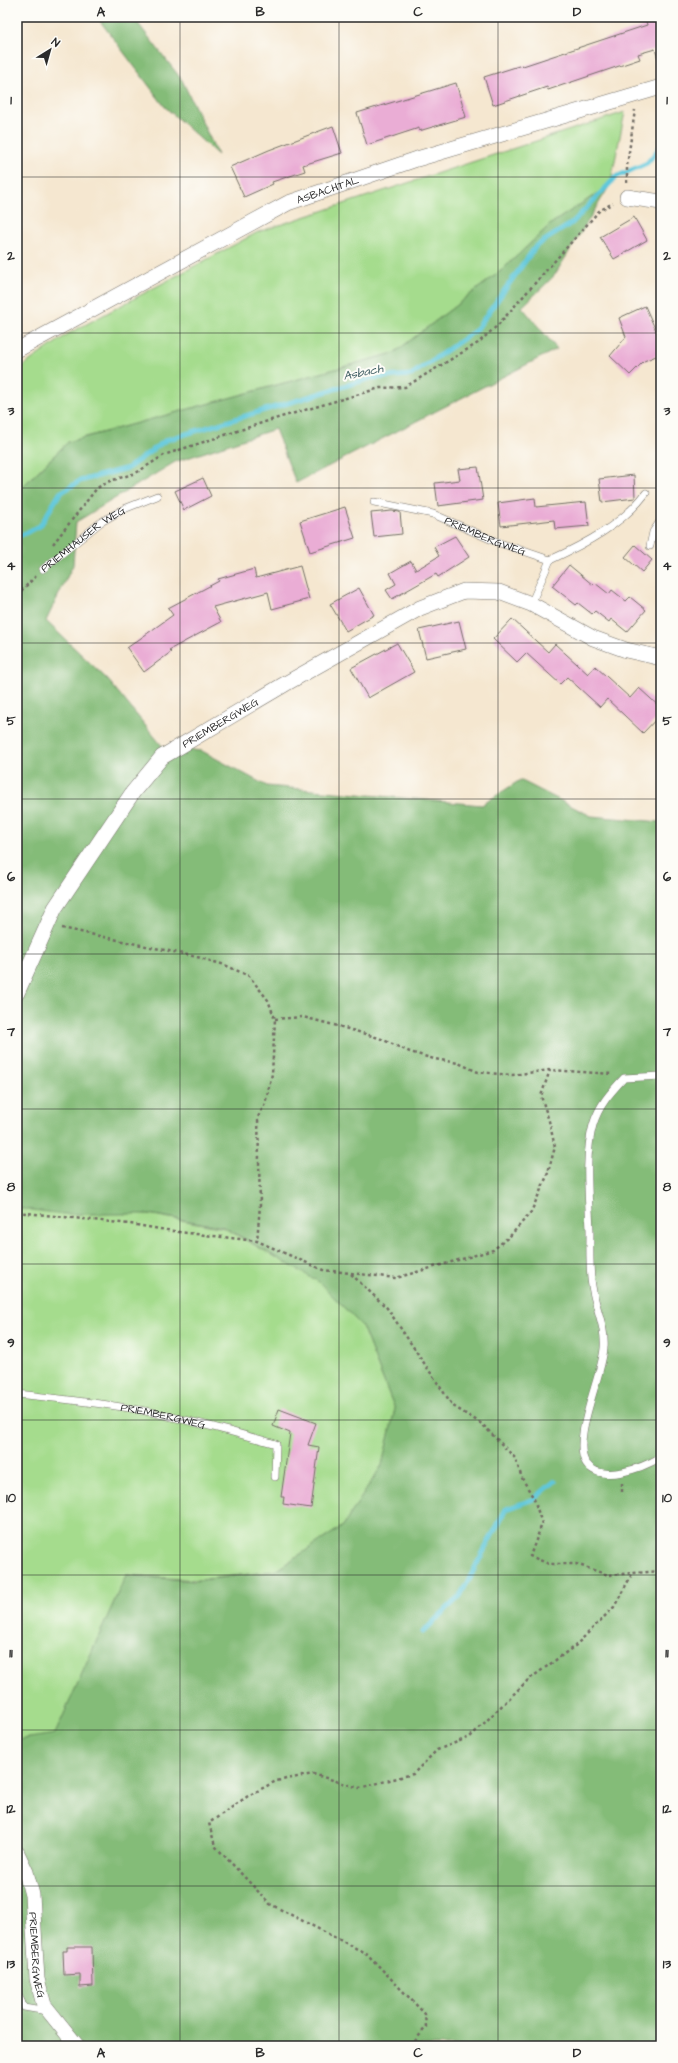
<svg xmlns="http://www.w3.org/2000/svg" width="678" height="2063" font-family="'Architects Daughter',sans-serif">
	<style>
		.green { fill: #a5dc8d; stroke: #68845c }
		.forest { fill: #84bc78; stroke: #587452 }
		.lines { fill: none; stroke-linecap: round; stroke-linejoin: round }
		.stream { stroke: #5fc7db; stroke-width: 5 }
		.building { fill: #eaadd5 }
		.service-casing { stroke: #726d65; stroke-width: 8 }
		.minor-casing { stroke: #726d65; stroke-width: 16 }
		.path { stroke: #726d65; stroke-width: 2.5; stroke-dasharray: 3 3; stroke-linecap: butt }
		.service { stroke: #fff; stroke-width: 7 }
		.minor { stroke: #fff; stroke-width: 15 }
		.grid { fill: none; stroke: #2b2b2b; stroke-width: 1; stroke-opacity: 0.55 }
		.labels { text-anchor: middle; stroke-width: 4; stroke-linejoin: round; paint-order: stroke }
		.street-label { font-size: 11px; fill: #2b2b2b; stroke: #fdfcf7 }
		.water-label { font-size: 12px; font-style: italic; fill: #3b5a60; stroke: #fdfcf7 }
		.neatline { fill: none; stroke: #2b2b2b; stroke-width: 1.5 }
		.grid-label { font-size: 13px; text-anchor: middle; font-weight: bold; fill: #2b2b2b }
	</style>
	<rect width="100%" height="100%" fill="#fdfcf7"/>
	<filter id="ink" filterUnits="userSpaceOnUse"><feTurbulence type="fractalNoise" baseFrequency=".025" numOctaves="2"/><feDisplacementMap in="SourceGraphic" scale="8" xChannelSelector="R" yChannelSelector="G"/><feConvolveMatrix kernelMatrix="1 2 1 2 8 2 1 2 1" color-interpolation-filters="sRGB"/></filter>
	<filter id="wash" filterUnits="userSpaceOnUse"><feTurbulence type="fractalNoise" baseFrequency=".012" numOctaves="4" result="noise"/><feDisplacementMap in="SourceGraphic" scale="16" xChannelSelector="R" yChannelSelector="G"/><feGaussianBlur stdDeviation="0.9" result="paint"/><feColorMatrix in="noise" values="0 0 0 0 0 0 0 0 0 0 0 0 0 0 0 0 0 1.4 0 .05"/><feComposite in="paint" operator="in"/></filter>
	<g filter="url(#wash)">
		<rect width="100%" height="100%" fill="#f5e7d0"/>
		<path class="green" d="M625 112 610 185 552 223 502 270 394 353 68 442 17 492V370L68 334 258 232Z
			M17 1208 148 1214 224 1228 319 1281 362 1326 395 1409 382 1466 343 1526 275 1571 197 1580 126 1575 55 1735 17 1740Z"/>
		<path class="forest" d="M97 17H133L182 80 218 155 165 107Z
			M610 185 554 276 522 307 557 349 296 483 275 429 175 462 76 522 73 565 46 621 108 680 163 747 202 751 267 786 482 805 520 780 591 816 661 822V2046H182L149 2042 144 2046H21L17 2035V1740L55 1734 126 1575 194 1581 275 1571 343 1526 382 1465 395 1409 362 1326 319 1282 224 1227 149 1214H64L17 1208V492L68 442 394 353 502 270 552 223Z"/>
		<g class="lines">
			<path class="stream" d="M17 537 40 526 60 493 80 481 128 468 166 440 371 378 411 375 476 330 536 246 572 223 616 177 647 163 661 146
				M423 1632 460 1596 506 1509 534 1499 555 1481"/>
		</g>
		<g id="blocks">
			<path class="building" d="M645 17H661V59H658L655 49 638 54 640 59 548 90 547 87 493 105 484 77 522 65 523 66 647 25Z
				M456 83 466 117 419 131V128L367 145 357 113Z
				M333 126 342 153 303 165 305 171 272 182 273 184 244 197 230 167 269 150Z
				M634 217 647 240 614 259 600 237Z
				M645 306 661 342V354L644 361 630 375 610 356 626 337 619 318Z
				M478 467 483 500 438 506 435 483 460 480 458 469Z
				M634 475 635 498 602 502 599 479Z
				M203 478 211 496 184 510 175 491Z
				M535 498 536 507 586 502 589 526 555 529 554 520 501 526 498 503Z
				M345 507 355 538 310 552 300 521Z
				M392 511 400 512 402 534 374 537 371 513Z
				M455 536 469 557 438 577 436 574 392 599 386 590 396 584 390 573 411 561 416 570 439 556 434 547Z
				M635 545 652 560 642 572 625 557Z
				M569 565 593 585 595 583 609 594 612 590 626 601 630 597 646 610 627 632 611 619 609 622 595 611 592 614 578 603 576 605 552 586Z
				M300 566 309 599 272 609 268 592 213 607 221 622 169 650 171 652 144 672 127 648 173 615 168 608 219 581 218 579 254 569 256 578Z
				M359 588 374 615 346 631 330 604Z
				M512 619 548 652 555 644 588 674 595 666 630 698 639 688 661 708V714L643 733 607 699 600 707 567 677 560 684 526 653 517 662 493 639Z
				M459 621 466 649 426 658 419 630Z
				M397 643 414 672 368 698 351 668Z
				M279 1409 316 1423 308 1445 319 1447 311 1508 283 1504 284 1497H281L290 1433 273 1426Z
				M67 1947H92L93 1986 80 1987V1974L64 1975 63 1951H67Z"/>
		</g>
	</g>
	<g filter="url(#ink)">
		<use href="#blocks" fill-opacity="0" stroke="#726d65" stroke-width="1"/>
		<g class="lines">
			<g class="service-casing">
				<g id="service">
					<path d="M660 297 661 299"/>
					<path id="s1" d="M374 502 433 514 497 542 550 560C585 544 623 524 646 493"/>
					<path d="M650 546 653 532 661 520"/>
					<path id="s2" d="M43 569 101 522 124 509 157 496"/>
					<path d="M531 604 550 560"/>
					<path d="M661 1076 624 1078C610 1093 599 1105 593 1125 584 1156 589 1199 590 1231 590 1249 589 1269 592 1286 595 1307 606 1327 604 1348 602 1377 571 1440 586 1463 601 1485 644 1467 661 1457"/>
					<path id="s3" d="M17 1394C61 1399 106 1403 150 1412 192 1421 234 1432 276 1444L275 1477"/>
					<path d="M17 1993 24 2007 47 2011"/>
				</g>
			</g>
			<g class="minor-casing">
				<g id="minor">
					<path d="M627 197 661 202"/>
					<path id="s4" d="M17 350 288 203 417 159 661 87"/>
					<path id="s5" d="M17 993 55 908 133 792 162 757 285 684 420 608 464 591 499 592 531 604 593 638 626 650 661 658"/>
					<path id="s6" d="M17 1853 26 1872 32 1895 37 1979 44 2005 77 2046"/>
				</g>
			</g>
			<path class="path" d="M627 183V166L635 110
				M53 544 97 488 110 481 136 473 164 455 179 450 271 420 380 388 405 387 478 343 497 326 599 211 613 203
				M17 595 36 576
				M62 928 197 957 225 965 249 976 268 1000 275 1019 272 1074 265 1104 258 1117 260 1205 257 1241
				M275 1019 303 1017 338 1026 379 1038 410 1052 434 1059 458 1063 478 1072 512 1075 550 1070 613 1074
				M17 1212 130 1224 179 1232 257 1241 323 1270 396 1278 493 1250 511 1235 531 1212 547 1176 555 1147 549 1121 541 1096 550 1070
				M351 1274 387 1308 453 1406 482 1424 515 1458 522 1478 534 1499 542 1524 530 1556 549 1564H576L608 1575 661 1571
				M622 1483V1492
				M411 2046 426 2027 425 2014 367 1954 270 1904 215 1846 209 1823 248 1796 276 1781 313 1774 359 1788 413 1774 437 1750 470 1737 528 1680 575 1646 614 1607 632 1574"/>
			<use href="#service" class="service"/>
			<use href="#minor" class="minor"/>
		</g>
	</g>
	<path class="grid" d="M180 17V2046M339 17V2046M498 17V2046M17 177H661M17 333H661M17 488H661M17 643H661M17 799H661M17 954H661M17 1109H661M17 1264H661M17 1420H661M17 1575H661M17 1730H661M17 1886H661"/>
	<g class="labels">
		<g class="street-label">
			<text dy="4" stroke="none"><textPath href="#s4" startOffset="350">ASBACHTAL</textPath></text>
			<text dy="4" stroke="none"><textPath href="#s1" startOffset="117">PRIEMBERGWEG</textPath></text>
			<text dy="4" stroke="none"><textPath href="#s2" startOffset="50">PRIEMHAUSER WEG</textPath></text>
			<text dy="4" stroke="none"><textPath href="#s5" startOffset="346">PRIEMBERGWEG</textPath></text>
			<text dy="4" stroke="none"><textPath href="#s3" startOffset="148">PRIEMBERGWEG</textPath></text>
			<text dy="4" stroke="none"><textPath href="#s6" startOffset="105">PRIEMBERGWEG</textPath></text>
		</g>
		<g class="water-label">
			<text transform="translate(363 372) rotate(-12)" y="4">Asbach</text>
		</g>
	</g>
	<rect width="678" height="2063" fill="none" stroke="#fdfcf7" stroke-width="44"/>
	<g transform="translate(50 50) rotate(37)" stroke="#fdfcf7" stroke-width="3" paint-order="stroke">
	<path d="M0-3L7 15L0 10L-7 15Z" fill="#2b2b2b"/>
	<text y="-6" font-size="11" font-weight="bold" text-anchor="middle" fill="#2b2b2b">N</text>
	</g>
	<rect x="22" y="22" width="634" height="2019" class="neatline"/>
	<g class="grid-label">
		<text x="101" y="16">A</text>
		<text x="260" y="16">B</text>
		<text x="418" y="16">C</text>
		<text x="577" y="16">D</text>
		<text x="11" y="104">1</text>
		<text x="667" y="104">1</text>
		<text x="11" y="260">2</text>
		<text x="667" y="260">2</text>
		<text x="11" y="415">3</text>
		<text x="667" y="415">3</text>
		<text x="11" y="570">4</text>
		<text x="667" y="570">4</text>
		<text x="11" y="725">5</text>
		<text x="667" y="725">5</text>
		<text x="11" y="881">6</text>
		<text x="667" y="881">6</text>
		<text x="11" y="1036">7</text>
		<text x="667" y="1036">7</text>
		<text x="11" y="1191">8</text>
		<text x="667" y="1191">8</text>
		<text x="11" y="1347">9</text>
		<text x="667" y="1347">9</text>
		<text x="11" y="1502">10</text>
		<text x="667" y="1502">10</text>
		<text x="11" y="1657">11</text>
		<text x="667" y="1657">11</text>
		<text x="11" y="1813">12</text>
		<text x="667" y="1813">12</text>
		<text x="11" y="1968">13</text>
		<text x="667" y="1968">13</text>
		<text x="101" y="2057">A</text>
		<text x="260" y="2057">B</text>
		<text x="418" y="2057">C</text>
		<text x="577" y="2057">D</text>
	</g>
</svg>
